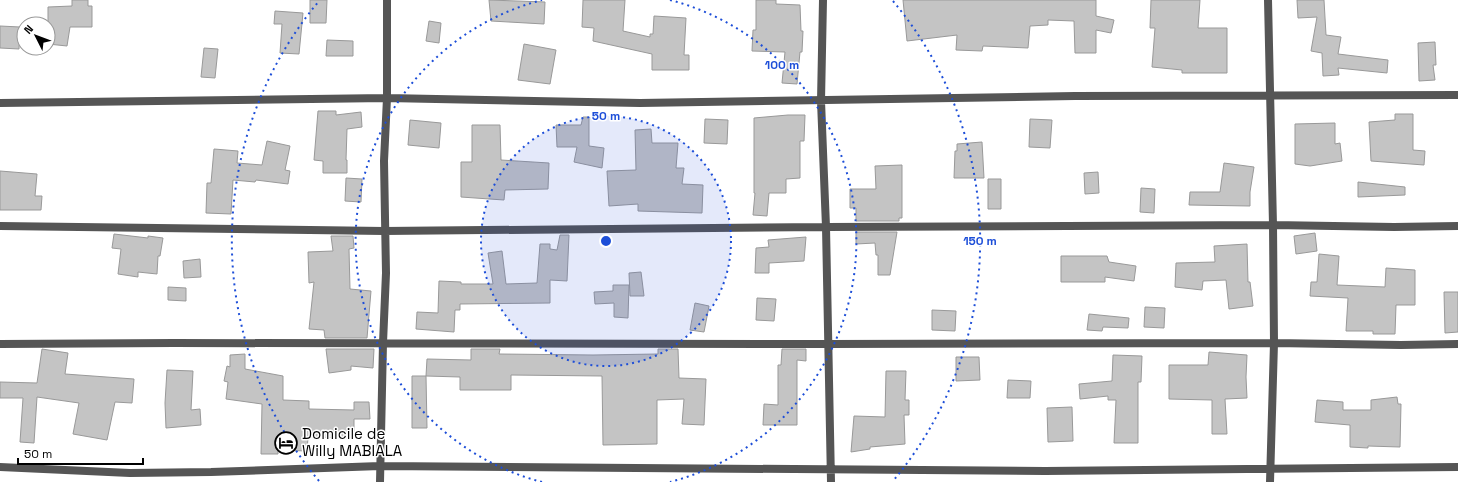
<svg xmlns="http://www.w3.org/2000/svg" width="1458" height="482" font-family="'Space Grotesk',sans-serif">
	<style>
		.building { fill: #c4c4c4; stroke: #999 }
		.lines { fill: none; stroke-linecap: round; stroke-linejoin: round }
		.minor { stroke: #555; stroke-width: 8 }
		.ring { fill: none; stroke: #1d4ed8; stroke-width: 2; stroke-dasharray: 2 4 }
		.labels { text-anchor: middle; stroke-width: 3; stroke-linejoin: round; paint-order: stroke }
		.poi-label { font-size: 15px; fill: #000; stroke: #fff; text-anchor: start }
		.centre { fill: #1d4ed8; stroke: #fff; stroke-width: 2 }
		.ring-label { font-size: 12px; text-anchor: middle; font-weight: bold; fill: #1d4ed8; stroke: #fff; stroke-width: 3; stroke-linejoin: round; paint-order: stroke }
	</style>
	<rect width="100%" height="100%" fill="#fff"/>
	<path class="building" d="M72 0H88V6H92V27H70L67 46 48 44V7L72 6Z
		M310 0H327L326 23H310Z
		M489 0 545 2 544 24 491 21Z
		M583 0H625L623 31 650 37V34H653L654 16 686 18 684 55H689V70H652V54L593 41 594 28 582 27Z
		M756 0H776V4L800 5 801 31H803L802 52H800L797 84 782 83 785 52 752 51 753 30H756Z
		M903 0H1096V16L1114 20 1111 33 1096 30V53H1075L1074 21 1048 20V25L1030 26 1028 48 983 46 982 51 956 50 957 35 907 41Z
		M1151 0H1200L1198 28H1227V73H1182V70L1152 67 1155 28H1150Z
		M1297 0H1324L1326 35 1341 37 1338 54 1388 60 1387 73 1338 68 1339 75 1323 76 1322 53 1311 51 1317 17 1298 18Z
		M275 11 303 13 299 54 280 53 282 24H274Z
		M429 21 441 23 439 43 426 41Z
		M0 26 20 27 19 49 0 48Z
		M327 40 353 41V56H326Z
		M1435 42 1436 65H1433L1435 80 1419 81 1418 43Z
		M524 44 556 50 550 84 518 80Z
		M204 48 218 49 215 78 201 77Z
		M318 111H336V115L361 112 362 127 347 129 346 160H347V173H323V161L314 160Z
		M1395 114H1413V150L1425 151 1424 165 1371 161 1369 122 1395 120Z
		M788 115H805L804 141H800V178L786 179V193H769L767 216 753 215 755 193H754V118Z
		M583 117H589V146L604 148 602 168 574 162 577 147H557L556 125H581Z
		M705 119 728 120 727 144 704 143Z
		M1030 119 1052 120 1050 148 1029 147Z
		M410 120 441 123 439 148 408 145Z
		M1335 123V144L1340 143 1342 161 1310 166 1295 164V124Z
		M472 125H500L501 160 549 163 548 189 505 190 504 200 461 197V162H472Z
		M651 129 652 143H678L676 168H684L682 184 703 185 702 213 638 211V204L609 206 607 171 636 170 635 130Z
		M267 141 290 146 285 170 290 171 288 184 256 180 255 182 233 180 231 214 206 213 207 183H211L214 149 238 151 237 163 262 165Z
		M982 142 984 178H954L955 151H957V144Z
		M1224 163 1254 167 1250 192V206L1189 205 1190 192H1220Z
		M902 165V218H899V221H856V208H850V189H876L875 166Z
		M0 171 37 174 35 196H42L41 210H0Z
		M1098 172 1099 193 1085 194 1084 173Z
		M346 178 362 179 361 202 345 201Z
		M988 179H1001V209H988Z
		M1358 182 1405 187V195L1358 197Z
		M1141 188 1155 189 1154 213 1140 212Z
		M856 232H897L890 275H878V255H876L875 243 856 244Z
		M1315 233 1317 251 1296 254 1294 236Z
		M114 234 148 238V236L163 238 160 256H158L157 274 138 272V277L118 274 121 249 112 248Z
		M560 235H569L567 281 550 280V303L460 304V310H455L454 332 416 329 417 312 438 313 439 281 461 282V284H493L488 253 502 251 506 284 537 283 540 244H550V249L557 250Z
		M331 236H353L354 248 349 249 350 289 371 291 367 338H325L324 330 309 329 314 282 309 283 308 252 333 251Z
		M806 237 804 261 769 263V273H755L756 248 769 247 768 240Z
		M1247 244 1248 282H1250L1253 306 1229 309 1226 280 1203 281 1202 290 1175 287 1176 263 1215 262 1214 246Z
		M1319 254 1339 256 1337 285 1385 287 1386 268 1415 270V305H1396L1395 334H1373V331H1346L1348 298 1310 296 1311 282H1317Z
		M1061 256H1107L1109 262 1136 266 1134 281 1105 277V282H1061Z
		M200 259 201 277 184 278 183 261Z
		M641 272 644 296H630L629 273Z
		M613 285H629L628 318 614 317V303L595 304 594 292 613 291Z
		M168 287 186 288V301L168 300Z
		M1444 292H1458V332L1445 333Z
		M757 298 776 299 774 321 756 320Z
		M695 303 709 306 704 332 690 330Z
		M1145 307 1165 308 1164 328 1144 327Z
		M932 310 956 311 955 331 932 330Z
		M1089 314 1129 318 1128 328 1103 327 1102 331 1087 330Z
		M42 349 68 353 65 374 134 379 132 403 115 402 107 440 73 434 79 403 37 397 34 443 20 442 23 398H0V382L37 383Z
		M326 349H374L373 368 351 366V370L329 373Z
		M471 349H500L499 354 593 355 658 354V349H678L679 378 706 379 704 425 682 424 684 399 657 400V444L603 445 602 376 511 375V390H460V377L426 376 427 359 471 360Z
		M782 349H806V361L797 360V425H763L764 404 778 405V365H781Z
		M1209 352 1247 355 1246 377 1247 398 1225 399 1227 434H1212V400L1169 399V365H1208Z
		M245 354V369L283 376V400L309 401V409L354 410V402H369L370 419H354V438L308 437 307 451 278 450V454H261L262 404 226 399 228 382 224 381 227 366 230 367V355Z
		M1113 355 1142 356 1141 382H1138V443H1114L1116 400H1108V396L1080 399 1079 384 1112 381Z
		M956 357H979L980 380 956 381Z
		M167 370 193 371 191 410 200 409 201 425 166 428 165 403Z
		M886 371H906L905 400H909V415H904L905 444 870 447V449L851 452 854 416 885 417Z
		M412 376H426L427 428H412Z
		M1008 380 1031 381 1030 398H1007Z
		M1397 397 1398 404H1401L1400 447 1368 446V448L1350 447V425L1315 422 1317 400 1343 402V410H1371V400Z
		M1072 407 1073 441 1048 442 1047 408Z"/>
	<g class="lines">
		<path class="minor" d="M823 0 821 101 826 227 831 482
			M1268 0 1273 225 1274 343 1270 482
			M0 103 387 98 640 103 1075 96 1458 95
			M0 226 384 231 826 227 1273 225 1394 227 1458 226
			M0 344 174 343 827 344 1274 343 1401 345 1458 344
			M0 467 130 473 211 472 380 466 1045 471 1458 467
			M380 482 383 343 386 273 384 161 387 98V0"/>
	</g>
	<circle cx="606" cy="241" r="125" fill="#1d4ed8" fill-opacity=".12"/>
	<g class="ring">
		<circle cx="606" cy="241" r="125"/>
		<path d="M542 482A249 249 0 0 1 542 0M670 0A249 249 0 0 1 670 482"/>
		<path d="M319 481A374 374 0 0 1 319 1M893 1A374 374 0 0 1 893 481"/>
	</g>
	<defs>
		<g id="hotel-ring" transform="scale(1.15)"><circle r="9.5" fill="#fff" stroke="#000" stroke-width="1.5"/><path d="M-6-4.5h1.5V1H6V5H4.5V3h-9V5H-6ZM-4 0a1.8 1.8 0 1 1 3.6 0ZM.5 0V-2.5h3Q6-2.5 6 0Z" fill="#000"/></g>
	</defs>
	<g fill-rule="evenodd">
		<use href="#hotel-ring" x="286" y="443"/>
	</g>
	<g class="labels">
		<g class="poi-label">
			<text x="302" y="439">Domicile de<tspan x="302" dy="17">Willy MABIALA</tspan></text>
		</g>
	</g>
	<circle cx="606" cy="241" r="6" class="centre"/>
	<g class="ring-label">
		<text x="782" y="69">100 m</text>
		<text x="606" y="120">50 m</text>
		<text x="980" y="245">150 m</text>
	</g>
	<g transform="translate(36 36) rotate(312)"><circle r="19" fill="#ffffff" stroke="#999999"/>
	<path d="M0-3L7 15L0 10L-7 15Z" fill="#000000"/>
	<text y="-6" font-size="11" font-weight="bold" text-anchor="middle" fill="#000000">N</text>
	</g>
	<path d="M18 458v6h125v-6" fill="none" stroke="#000000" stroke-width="2"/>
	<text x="24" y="458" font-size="12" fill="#000000" stroke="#ffffff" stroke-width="3" paint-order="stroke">50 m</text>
</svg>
